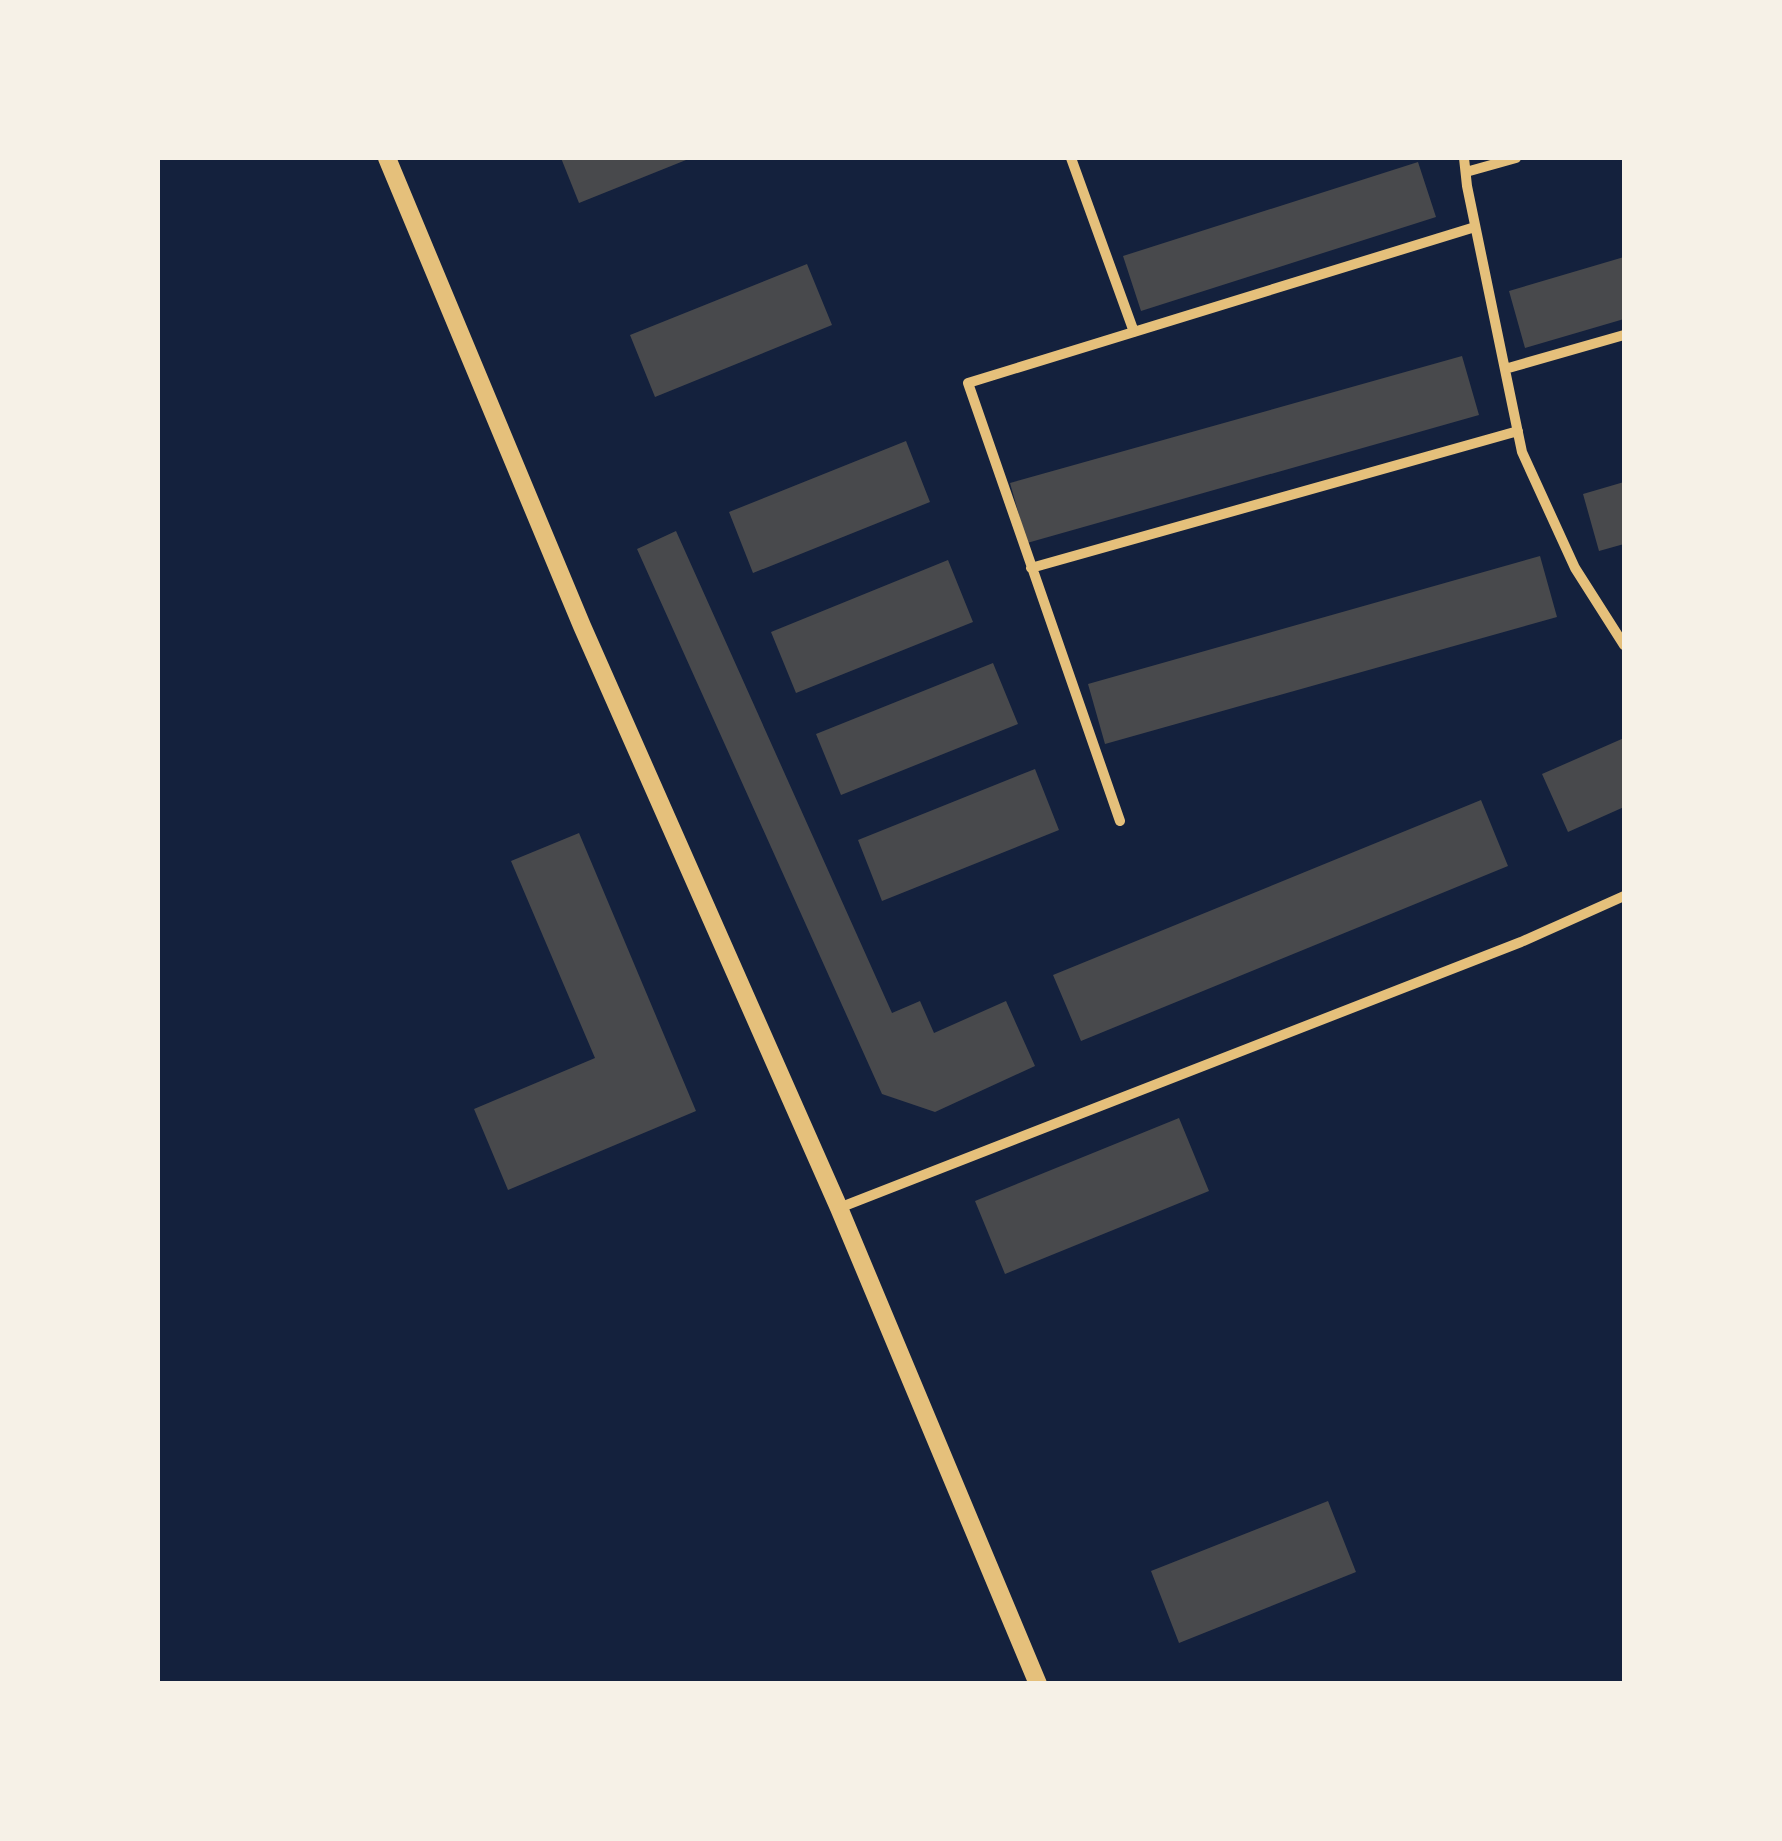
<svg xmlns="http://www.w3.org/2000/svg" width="1782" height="1841" font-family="'Exo 2',sans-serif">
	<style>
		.building { fill: #48494c }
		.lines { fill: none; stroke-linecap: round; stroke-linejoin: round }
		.minor { stroke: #e5c07b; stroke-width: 10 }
		.tertiary { stroke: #e5c07b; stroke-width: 18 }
	</style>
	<rect width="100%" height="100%" fill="#14213d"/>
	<path class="building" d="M561 158H691L579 203Z
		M1418 162 1436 217 1141 311 1123 256Z
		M1624 257V319L1525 348 1509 291Z
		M807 264 832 325 655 397 630 335Z
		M1462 356 1479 415 1027 543 1010 483Z
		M906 441 930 502 753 573 729 512Z
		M1624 482V544L1599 551 1583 494Z
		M676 531 892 1013 920 1001 934 1033 1006 1001 1035 1066 935 1112 882 1094 637 549Z
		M1540 556 1557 617 1105 744 1088 684Z
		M948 560 973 622 796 693 771 632Z
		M993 663 1018 724 841 795 816 734Z
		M1624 738V807L1568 832 1542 774Z
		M1035 769 1059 830 882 901 858 840Z
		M1481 800 1508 866 1081 1041 1053 975Z
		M579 833 696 1111 508 1190 474 1109 595 1058 511 861Z
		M1179 1118 1209 1191 1005 1274 975 1201Z
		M1328 1501 1356 1572 1179 1643 1151 1571Z"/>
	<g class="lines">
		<path class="minor" d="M1071 158 1134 332
			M1464 158 1467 186 1522 452 1575 568 1624 645
			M1466 172 1516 158
			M1505 369 1624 335
			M1031 568 1518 431
			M1120 821 968 383 1475 227
			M839 1208 1521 942 1624 896"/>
		<path class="tertiary" d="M387 158 582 626 839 1208 1038 1684"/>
	</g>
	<rect width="1782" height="1841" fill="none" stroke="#f6f1e7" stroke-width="320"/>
</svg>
